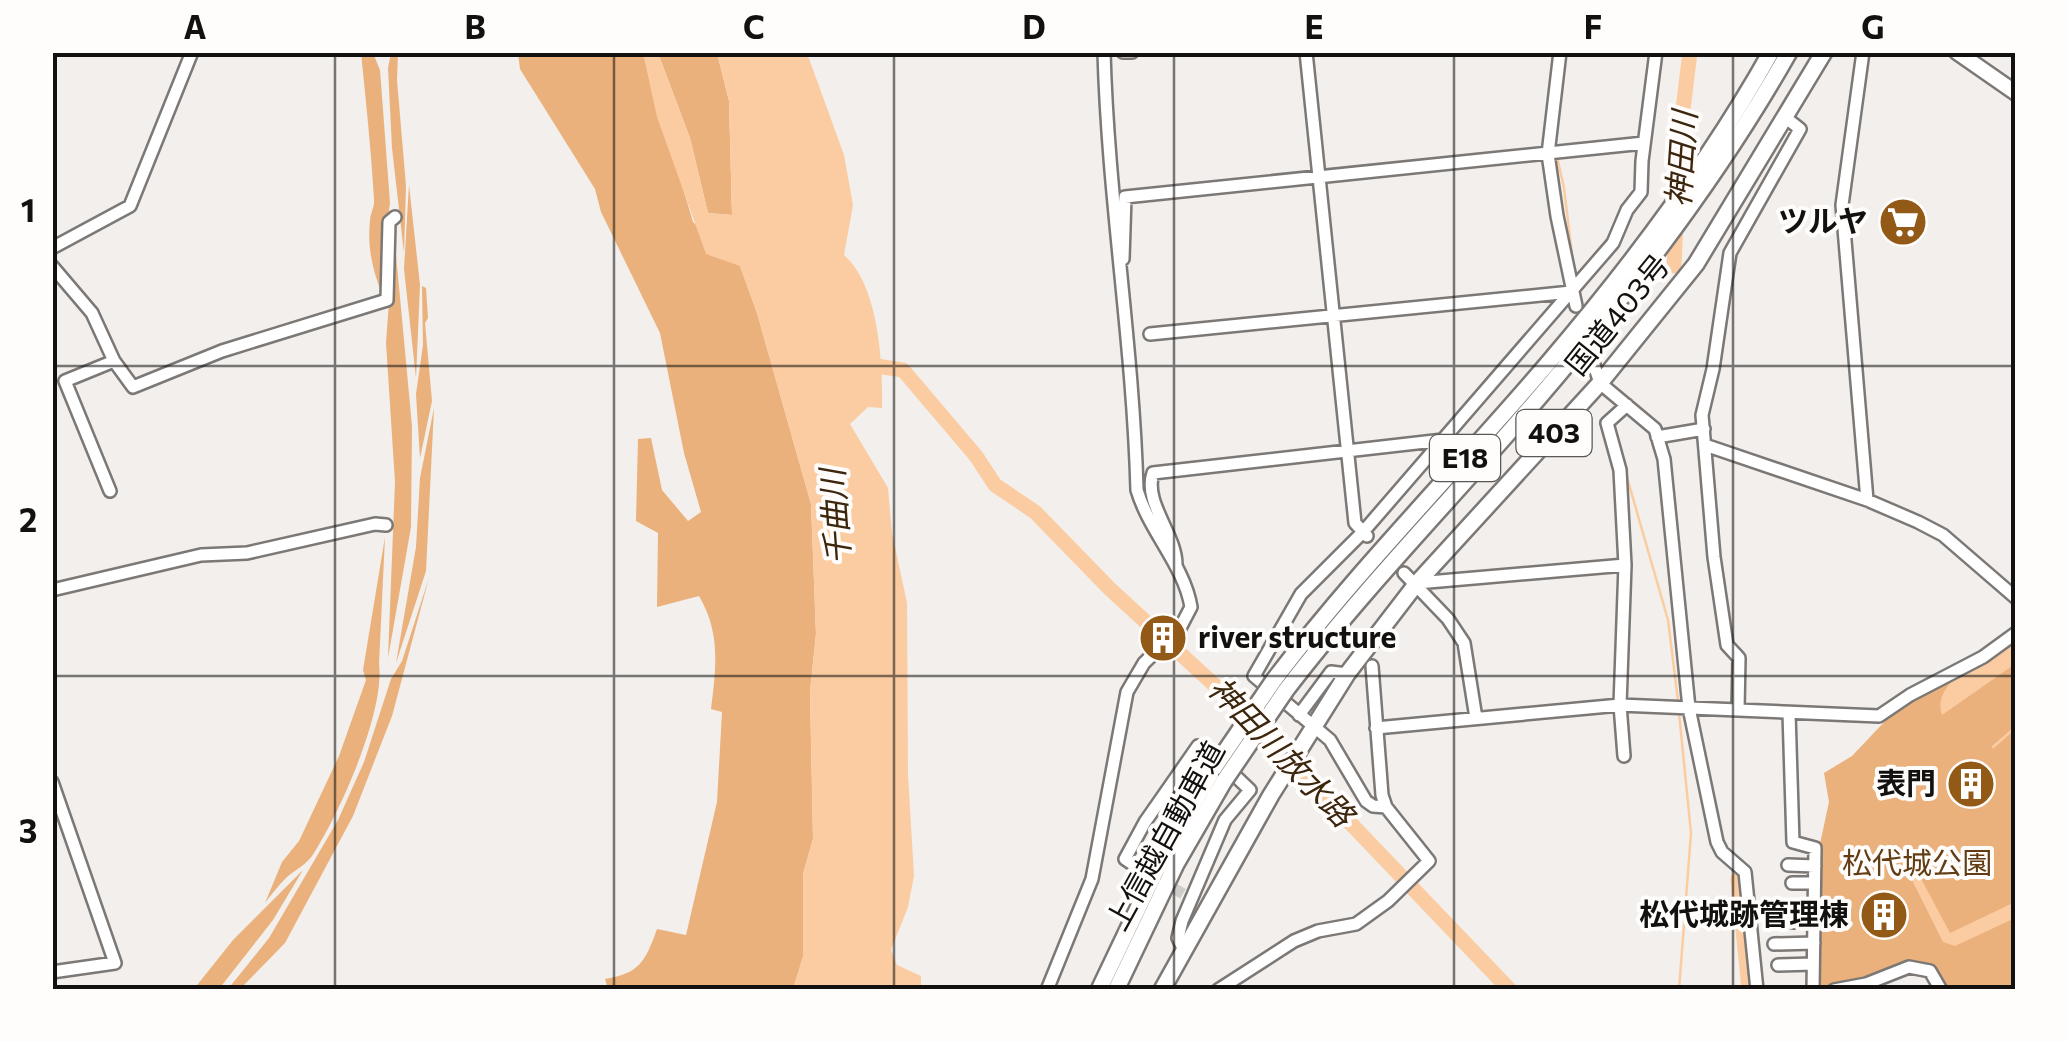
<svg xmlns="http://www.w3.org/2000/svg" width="2068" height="1042" font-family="Commissioner,'Noto Sans JP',sans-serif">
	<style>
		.green { fill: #eab17c }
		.water { fill: #fbcca1 }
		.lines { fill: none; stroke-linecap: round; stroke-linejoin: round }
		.stream { stroke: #fbcca1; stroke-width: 2.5 }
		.river { stroke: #fbcca1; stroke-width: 15 }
		.minor-tunnel { stroke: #d0cecb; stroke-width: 11; stroke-dasharray: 11 5.5; stroke-linecap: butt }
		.minor-casing { stroke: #7b7876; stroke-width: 16 }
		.major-casing { stroke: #7b7876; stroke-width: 19 }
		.highway-casing { stroke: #7b7876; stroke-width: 20 }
		.minor { stroke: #fff; stroke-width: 11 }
		.major { stroke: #fff; stroke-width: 14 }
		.highway { stroke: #fff; stroke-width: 15 }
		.highway-bridge-casing { stroke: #7b7876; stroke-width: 20; stroke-linecap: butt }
		.highway-bridge { stroke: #fff; stroke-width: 15 }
		.grid { fill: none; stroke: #121110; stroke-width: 2.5; stroke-opacity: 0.55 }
		.labels { text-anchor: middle; stroke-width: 8; stroke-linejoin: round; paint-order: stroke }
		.shield { fill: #fffdfb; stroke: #595856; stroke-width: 2.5 }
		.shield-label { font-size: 28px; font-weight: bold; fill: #121110 }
		.poi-label { font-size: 30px; font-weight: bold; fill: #121110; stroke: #fffdfb; text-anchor: end }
		.street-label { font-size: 30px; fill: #121110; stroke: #fffdfb }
		.park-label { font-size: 30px; fill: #623c13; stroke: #fffdfb }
		.water-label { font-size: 32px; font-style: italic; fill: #3d260e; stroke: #fffdfb }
		.neatline { fill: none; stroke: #121110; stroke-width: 4 }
		.grid-label { font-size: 32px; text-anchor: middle; font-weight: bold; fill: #121110 }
	</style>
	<rect width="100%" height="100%" fill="#f2efec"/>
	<path class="green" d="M361 53H373L380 70 390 203 383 252V296C373 273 367 247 370 221 370 213 375 207 374 199 371 150 366 101 361 53Z
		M391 53H398L397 80 406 186 404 253 392 148 388 68Z
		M518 53H643L693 222 740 266 757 313 811 504 816 634 810 691 813 839 803 874V957L793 989H608L605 979C640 973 645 962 657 929L686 935 717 802 722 712 711 709C716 669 721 633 699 596L657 607 658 533 636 521 638 439 651 438 662 490 688 521 701 512 684 453 660 333 601 212 595 189 520 69Z
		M658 53H717L729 101 732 215 708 213 690 138Z
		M409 185 420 285 416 378 404 269Z
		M394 233 412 426 411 527 388 658 395 482 386 343Z
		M422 286 426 288 428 318 425 323 432 401 420 458 416 394 423 345Z
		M434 408 426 571 396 663 416 547 420 478Z
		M385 537 379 664C385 712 340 812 314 853 307 865 294 870 285 879 278 886 271 895 265 903L282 862 299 841 339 756 366 680 363 670Z
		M429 578 392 716 353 816 285 943 240 989H228L269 938 338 820 364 762 391 679 402 661Z
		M2015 636V989H1946L1935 969 1922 963 1912 964 1859 982 1816 989 1818 853 1829 802 1824 773 1852 756 1888 718 1912 698Z
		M303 870 273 920 219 989H194L233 940Z"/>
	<path class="water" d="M643 53H658L690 138 708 213 732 215 729 101 717 53H807L844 155 853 205 844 255C879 285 883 364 882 408L868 407 850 424 888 488 892 533 907 603 908 775 914 876 908 907 891 950 897 965 921 976V989H793L803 957V874L813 839 810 691 816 634 811 504 757 313 740 266 706 254 657 117Z
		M2015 636V664L1942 715C1930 681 1992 651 2015 636Z
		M1911 860 1950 933 2015 902V918L1955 946 1943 942 1905 866Z"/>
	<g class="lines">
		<path class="stream" d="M1564 66 1566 52
			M1558 161 1564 188 1574 271
			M1614 425 1619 447
			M1626 474 1668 620 1678 701
			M1679 713 1691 833 1679 990
			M1993 747 2016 727"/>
		<path class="river" d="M1674 266 1680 134 1690 52
			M863 364 903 370 976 456 995 485 1035 512 1110 589 1246 714 1510 990
			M1738 879 1749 990"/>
		<path class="minor-tunnel" d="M1131 863 1185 895"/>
		<g class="minor-casing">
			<path id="minor" d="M1123 52H1132
				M1306 52 1355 523 1367 536
				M1560 52 1548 154 1557 216 1576 306
				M1863 52 1842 205 1867 500
				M1786 118 1800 129 1730 253 1713 369 1702 415 1714 557 1727 645 1739 658 1738 710 1879 716 1910 695 1983 657 2016 633
				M52 248 130 206 192 52
				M1123 259 1125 197 1644 143
				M52 266 92 313 114 361 133 387 222 351 387 300 389 222 395 217
				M1150 334 1571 292
				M1591 356 1600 383 1655 429 1664 459 1689 708 1717 842 1722 852 1745 872 1757 990
				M1657 437 1704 429
				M1705 445 1867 500 1918 522 1943 535 2016 598
				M110 491 65 381 114 361
				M1176 566C1177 535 1143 503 1153 473L1443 440
				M1404 573 1448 619 1464 643 1476 718
				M1417 583 1625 565
				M52 590 201 555 247 553 375 524 386 525
				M1789 713 1793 842 1815 848 1813 990
				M1299 715 1331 672 1347 674
				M1376 728 1620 705 1738 710
				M1624 756 1620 705 1625 565 1620 470 1607 423 1627 405
				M52 782 115 963 52 972
				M1386 807 1373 806 1366 801 1330 740 1254 676 1301 594 1363 532 1613 243 1627 210 1641 192 1642 161 1656 52
				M1131 863 1125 859 1145 822 1198 746 1205 747 1250 790 1225 820 1182 921 1178 938 1184 950
				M1788 865 1815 866
				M1792 883H1814
				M1793 922H1814
				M1774 944 1814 943
				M1778 965 1813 964
				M1047 990 1092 879 1127 692 1144 663 1180 628 1191 607C1184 565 1149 531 1137 490 1133 343 1108 199 1104 52
				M1218 990 1294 941 1318 931 1356 924 1388 901 1429 861 1386 807 1382 795 1372 666
				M1834 990 1866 984 1909 967 1930 971 1941 990"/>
		</g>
		<g class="major-casing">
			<path id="major" d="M1957 52 2016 93"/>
		</g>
		<g class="highway-casing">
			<path id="highway" d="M1274 680C1359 568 1458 469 1549 362 1631 266 1709 163 1771 52
				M1286 690C1355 600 1434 517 1510 431 1613 313 1711 190 1789 52
				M1099 990 1160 862 1214 768
				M1116 990 1176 864 1224 781
				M1162 990 1271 795 1347 674 1417 583 1600 383 1696 264 1824 52"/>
		</g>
		<use href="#minor" class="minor"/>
		<use href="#major" class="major"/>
		<use href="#highway" class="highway"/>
		<g class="highway-bridge-casing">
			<path id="highway-bridge" d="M1214 768 1274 680
				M1224 781 1286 690"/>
		</g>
		<use href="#highway-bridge" class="highway-bridge"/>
	</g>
	<path class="grid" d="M335 52V990M614 52V990M894 52V990M1174 52V990M1454 52V990M1733 52V990M52 366H2016M52 676H2016"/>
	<defs>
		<g id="supermarket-disc" transform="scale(2.5)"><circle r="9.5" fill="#935916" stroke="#fffdfb"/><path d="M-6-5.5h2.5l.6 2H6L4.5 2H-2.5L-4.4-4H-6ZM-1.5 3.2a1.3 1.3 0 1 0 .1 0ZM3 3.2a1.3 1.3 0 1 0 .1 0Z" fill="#fff"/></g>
		<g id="building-disc" transform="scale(2.5)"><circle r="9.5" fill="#935916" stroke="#fffdfb"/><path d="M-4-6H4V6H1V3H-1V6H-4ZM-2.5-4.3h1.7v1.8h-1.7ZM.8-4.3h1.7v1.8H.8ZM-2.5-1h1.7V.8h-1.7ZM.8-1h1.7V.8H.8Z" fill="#fff"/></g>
	</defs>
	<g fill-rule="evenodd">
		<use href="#supermarket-disc" x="1903" y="222"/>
		<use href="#building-disc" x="1163" y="638"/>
		<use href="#building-disc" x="1971" y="784"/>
		<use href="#building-disc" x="1884" y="915"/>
	</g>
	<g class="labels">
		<g class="shield">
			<rect x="1516.5" y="410" width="75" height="46" rx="8"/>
			<rect x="1430" y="435" width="70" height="46" rx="8"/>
		</g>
		<g class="shield-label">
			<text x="1554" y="443">403</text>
			<text x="1465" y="468">E18</text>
		</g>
		<g class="poi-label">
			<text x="1868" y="232">ツルヤ</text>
			<text x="1198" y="648" text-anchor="start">river structure</text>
			<text x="1936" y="794">表門</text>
			<text x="1849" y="925">松代城跡管理棟</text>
		</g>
		<g class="street-label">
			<text transform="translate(1618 315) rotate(-51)" y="10">国道403号</text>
			<text transform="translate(1166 836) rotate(-61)" y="10">上信越自動車道</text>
		</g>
		<g class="park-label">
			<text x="1917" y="874">松代城公園</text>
		</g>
		<g class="water-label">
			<text transform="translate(1682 159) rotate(-86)" y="11">神田川</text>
			<text transform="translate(836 517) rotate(-94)" y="11">千曲川</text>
			<text transform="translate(1281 752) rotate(46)" y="11">神田川放水路</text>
		</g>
	</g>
	<rect width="2068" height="1042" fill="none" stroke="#fffdfb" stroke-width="110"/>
	<rect x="55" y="55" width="1958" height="932" class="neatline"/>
	<g class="grid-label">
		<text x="195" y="39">A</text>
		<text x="475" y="39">B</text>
		<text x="754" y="39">C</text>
		<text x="1034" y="39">D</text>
		<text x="1314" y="39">E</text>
		<text x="1593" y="39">F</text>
		<text x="1873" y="39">G</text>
		<text x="28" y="222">1</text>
		<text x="28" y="532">2</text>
		<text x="28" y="843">3</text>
	</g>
</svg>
